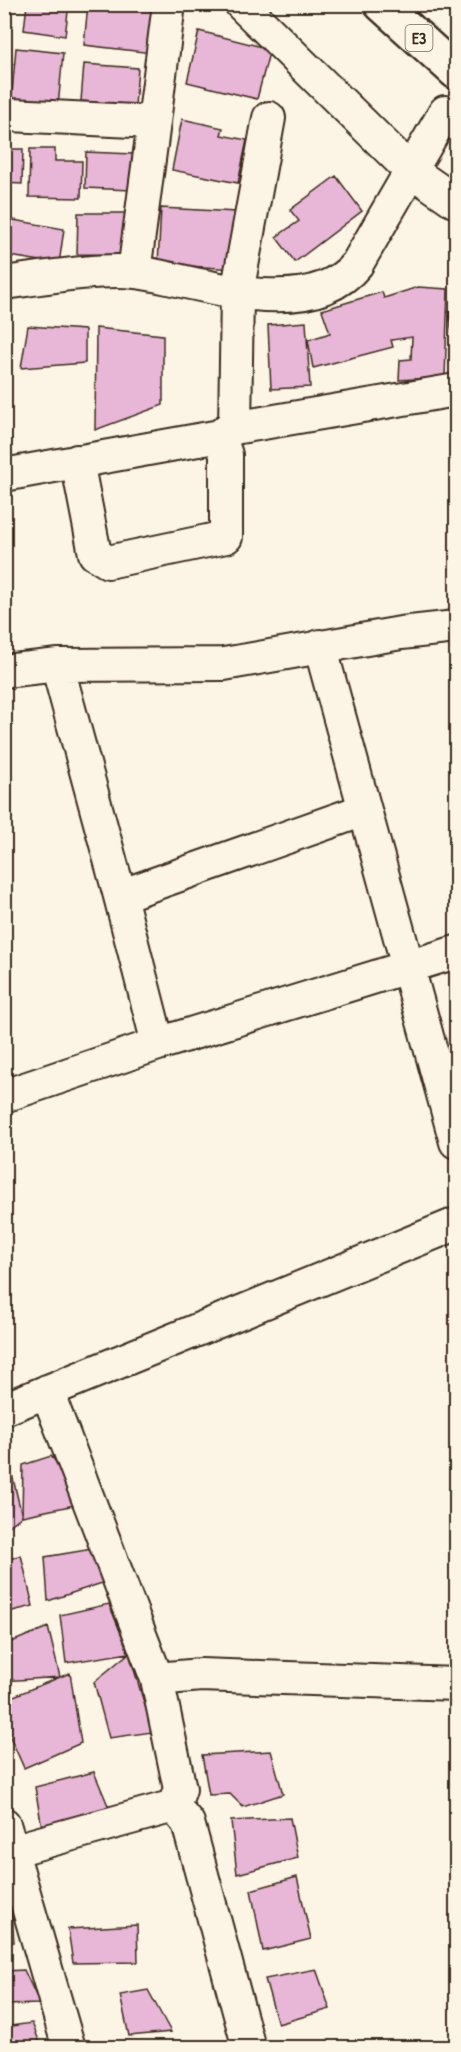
<svg xmlns="http://www.w3.org/2000/svg" width="461" height="2052" font-family="'Patrick Hand',sans-serif">
	<style>
		.building { fill: #e8b6d6; stroke: #3b2a1e; stroke-width: 1.5 }
		.lines { fill: none; stroke-linecap: round; stroke-linejoin: round }
		.street-casing { stroke: #3b2a1e; stroke-width: 36 }
		.highway-casing { stroke: #3b2a1e; stroke-width: 38 }
		.street { stroke: #fcf5e5; stroke-width: 32 }
		.highway { stroke: #fcf5e5; stroke-width: 33 }
		.labels { text-anchor: middle; stroke-width: 6; stroke-linejoin: round; paint-order: stroke }
		.shield { fill: #fcf5e5; stroke: #75675a; stroke-width: 1.5 }
		.shield-label { font-size: 16px; font-weight: bold; fill: #3b2a1e }
	</style>
	<rect width="100%" height="100%" fill="#fcf5e5"/>
	<filter id="ink" filterUnits="userSpaceOnUse"><feTurbulence type="fractalNoise" baseFrequency=".0167" numOctaves="2"/><feDisplacementMap in="SourceGraphic" scale="12" xChannelSelector="R" yChannelSelector="G"/><feConvolveMatrix kernelMatrix="1 2 1 2 8 2 1 2 1" color-interpolation-filters="sRGB"/></filter>
	<g filter="url(#ink)">
		<path class="building" d="M27 4H69L65 36 24 30Z
			M88 4 157 11 152 53 84 45Z
			M199 31 270 49 257 99 187 82Z
			M16 48 63 53 58 107 11 103Z
			M84 64 138 68 135 106 81 101Z
			M182 119 223 128 221 135 247 140 238 183 172 170Z
			M4 149H23L22 184 4 183Z
			M30 149H55V161H82L81 198 29 197Z
			M86 152 133 154 131 190 85 188Z
			M336 176 362 211 295 262 276 237 299 221 290 210Z
			M161 208 237 212 234 269 158 264Z
			M78 213H129L128 255 77 254Z
			M8 219 64 229 59 264 4 255Z
			M418 287 448 289 445 377 399 380 400 360 411 359 412 337 391 340 393 347 313 368 308 340 330 333 322 310 382 292 384 298Z
			M456 311V360L449 312Z
			M306 322 310 387 271 389 268 325Z
			M28 326 85 330V363L21 368Z
			M96 328 163 335V405L95 430Z
			M51 1456 89 1502 22 1516 23 1465Z
			M10 1466 22 1516 4 1530V1468Z
			M92 1549 105 1582 48 1601 45 1557Z
			M21 1555 33 1606 4 1613V1561Z
			M109 1604 129 1653 66 1663 60 1615Z
			M48 1627 60 1677 4 1681V1645Z
			M129 1653 153 1732 109 1738 94 1682Z
			M70 1673 81 1743 24 1768 4 1723V1700Z
			M271 1751 283 1794 243 1807 230 1794 209 1795 202 1755Z
			M94 1772 115 1822 42 1828 35 1787Z
			M290 1818 298 1858 237 1874 231 1821Z
			M297 1877 311 1939 263 1951 251 1890Z
			M4 1899H11L14 1942 4 1943Z
			M137 1925 138 1962 73 1963 68 1929Z
			M316 1969 330 2009 278 2024 265 1979Z
			M24 1970 40 2004 4 2005V1971Z
			M148 1990 171 2032 129 2036 120 1995Z
			M32 2023 42 2048H4V2027Z"/>
		<g class="lines">
			<g class="street-casing">
				<path id="street" d="M241 4 410 170 456 202
					M10 115 154 122 134 272
					M154 122 169 4
					M4 283C42 278 100 268 136 272 200 281 308 324 357 264L445 112
					M235 428 237 293 269 118
					M77 461 95 554 108 562 226 537V455L220 436
					M4 475 220 436 228 429 456 390
					M320 646 456 1142
					M59 665 61 679 120 896
					M4 671 59 665 224 664 401 633 456 627
					M364 810 120 896 158 1044 456 952
					M4 1096 158 1044
					M47 1391 157 1679 201 1675 456 1684
					M4 1409 456 1224
					M174 1806 188 1823 249 2048
					M4 1824 69 2048
					M4 1853 174 1806 180 1789 157 1679"/>
			</g>
			<g class="highway-casing">
				<path id="highway" d="M381 4 456 72"/>
			</g>
			<use href="#street" class="street"/>
			<use href="#highway" class="highway"/>
		</g>
	</g>
	<g class="labels">
		<rect class="shield" x="405.5" y="25" width="27" height="26" rx="4.5"/>
		<g class="shield-label">
			<text x="419" y="44">E3</text>
		</g>
	</g>
	<rect width="461" height="2052" fill="none" stroke="#fcf5e5" stroke-width="24"/>
	<rect x="12" y="12" width="437" height="2028" fill="none" stroke="#3b2a1e" stroke-width="2" filter="url(#ink)"/>
</svg>
